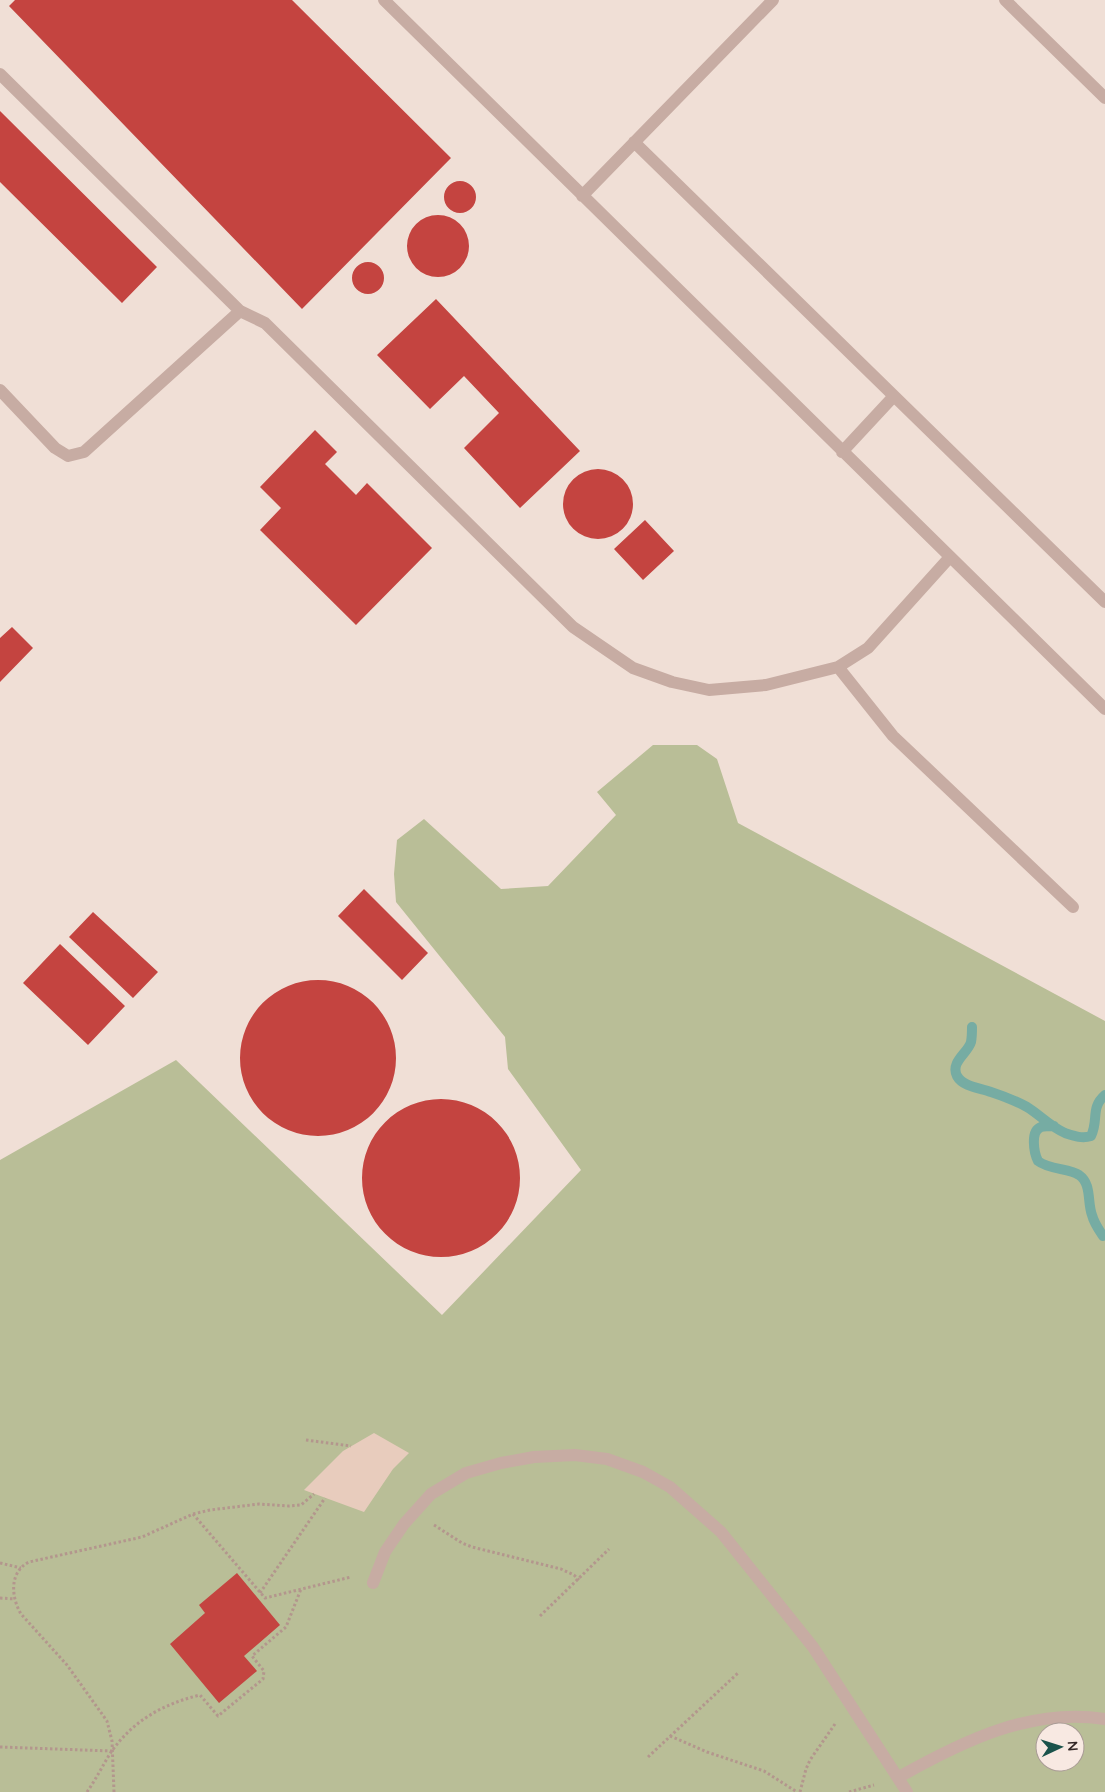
<svg xmlns="http://www.w3.org/2000/svg" width="1105" height="1792" font-family="Quicksand,sans-serif">
	<style>
		.green { fill: #b9be97; fill-rule: evenodd }
		.plaza { fill: #e8ccbd }
		.lines { fill: none; stroke-linecap: round; stroke-linejoin: round }
		.stream { stroke: #76aca3; stroke-width: 10 }
		.building { fill: #c44440 }
		.path { stroke: #b3968d; stroke-width: 3; stroke-dasharray: 2.5 2.5; stroke-linecap: butt }
		.minor { stroke: #c7aca3; stroke-width: 12 }
	</style>
	<rect width="100%" height="100%" fill="#f0dfd6"/>
	<path class="green" d="M653 745H697L717 759 738 823 1105 1021V1792H0V1160L176 1060 442 1315 581 1170 508 1069 505 1037 396 902 394 874 397 840 424 819 501 889 548 886 616 815 597 792ZM1045 1732H1075V1762H1045Z"/>
	<path class="plaza" d="M374 1433 409 1453 393 1469 364 1512 304 1490 343 1451Z"/>
	<g class="lines">
		<path class="stream" d="M972 1027C972 1032 972 1037 971 1042 968 1053 950 1062 957 1076 963 1087 981 1088 991 1092 1003 1096 1016 1101 1027 1107 1040 1115 1051 1127 1065 1133 1074 1136 1082 1139 1091 1136 1099 1120 1090 1108 1105 1095
			M1054 1126C1050 1126 1045 1126 1041 1127 1030 1131 1034 1153 1038 1161 1049 1170 1070 1168 1079 1175 1092 1184 1087 1202 1092 1215 1094 1223 1099 1230 1103 1236"/>
	</g>
	<path class="building" d="M15 0H292L451 158 302 309 9 6Z
		M0 111 157 267 122 303 0 182Z
		M444 197a16 16 0 1 1 32 0a16 16 0 1 1-32 0Z
		M407 246a31 31 0 1 1 62 0a31 31 0 1 1-62 0Z
		M352 278a16 16 0 1 1 32 0a16 16 0 1 1-32 0Z
		M436 299 580 451 520 508 464 448 499 413 464 376 430 409 377 355Z
		M315 430 337 452 325 464 356 495 367 483 432 548 356 625 260 530 281 508 260 487Z
		M563 504a35 35 0 1 1 70 0a35 35 0 1 1-70 0Z
		M645 520 674 551 643 580 614 549Z
		M12 627 33 648 0 682V638Z
		M364 889 428 953 402 980 338 916Z
		M93 912 158 972 133 998 69 937Z
		M60 944 125 1006 88 1045 23 983Z
		M240 1058a78 78 0 1 1 156 0a78 78 0 1 1-156 0Z
		M362 1178a79 79 0 1 1 158 0a79 79 0 1 1-158 0Z
		M237 1573 280 1625 244 1656 257 1671 219 1703 170 1644 205 1613 199 1605Z"/>
	<g class="lines">
		<path class="path" d="M306 1440 351 1446
			M193 1514 265 1598 351 1577
			M434 1525 462 1543 472 1547 561 1569 574 1575 579 1580
			M0 1563 21 1568
			M260 1593 325 1498
			M0 1598 15 1599
			M540 1616 609 1549
			M670 1736 707 1752 764 1771 797 1792
			M0 1747 111 1751
			M648 1757 738 1673
			M87 1792C96 1779 103 1765 111 1752 134 1720 163 1704 200 1695L218 1716 263 1679 264 1671 252 1656 286 1627 301 1589
			M114 1792 112 1741 107 1721 67 1665 21 1614C11 1597 9 1572 29 1562L142 1537 193 1514 210 1510 259 1504 289 1506 301 1505 314 1494
			M800 1792 806 1769 810 1760 835 1724
			M849 1792 874 1785"/>
		<path class="minor" d="M384 0 1105 709
			M1005 0 1105 98
			M0 74 240 311
			M634 142 1105 602
			M582 196 773 0
			M0 390 55 448 68 456 84 452 240 311 265 323 573 627 633 668 672 682 709 690 766 685 838 667 868 648 950 557
			M842 452 894 396
			M838 667 893 736 1073 907
			M373 1583 385 1552 404 1524 431 1494 466 1473 501 1463 534 1457 575 1455 607 1459 643 1472 670 1487 721 1532 813 1647 907 1792
			M899 1777C961 1742 1031 1707 1105 1719"/>
	</g>
	<g transform="translate(1060 1747) rotate(86)"><circle r="24" fill="#f8e9e2" stroke="#a99b96"/>
	<path d="M0-4L9 19L0 12L-9 19Z" fill="#1b534b"/>
	<text y="-8" font-size="14" font-weight="bold" text-anchor="middle" fill="#322625">N</text>
	</g>
</svg>
